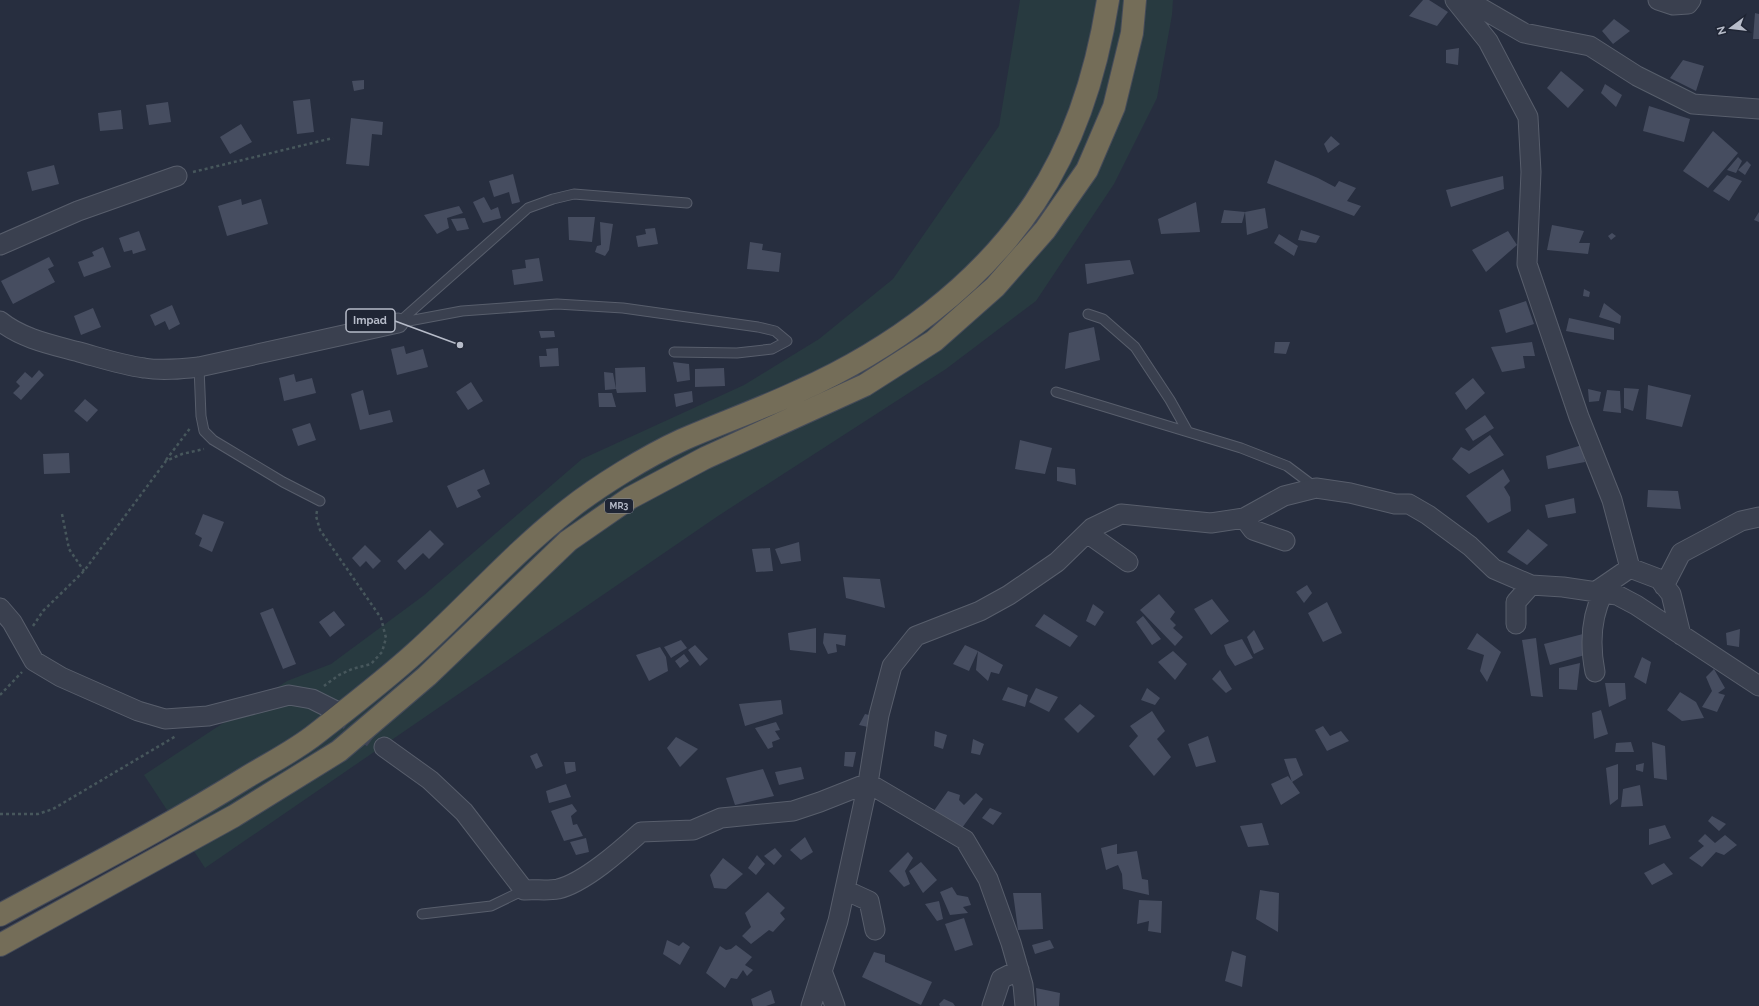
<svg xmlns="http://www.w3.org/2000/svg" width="1759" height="1006" font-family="Raleway,sans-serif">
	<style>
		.green { fill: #283a40 }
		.building { fill: #464d60 }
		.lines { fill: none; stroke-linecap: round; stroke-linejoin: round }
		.street-tunnel { stroke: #3d4354; stroke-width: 19; stroke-dasharray: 19 10; stroke-linecap: butt }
		.lane-casing { stroke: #585e6c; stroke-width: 11 }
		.street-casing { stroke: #585e6c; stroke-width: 21 }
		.highway-casing { stroke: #454b59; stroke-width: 24 }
		.path { stroke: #47575c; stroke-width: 2.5; stroke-dasharray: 3 3; stroke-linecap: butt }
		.lane { stroke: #3a404f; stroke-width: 9 }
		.street { stroke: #3a404f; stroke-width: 19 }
		.highway { stroke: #746d58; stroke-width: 22 }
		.labels { text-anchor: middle; stroke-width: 3; stroke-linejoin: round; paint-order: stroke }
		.shield { fill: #1f2534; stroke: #898f9c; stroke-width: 1 }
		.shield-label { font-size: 9px; font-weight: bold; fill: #b7bcc9 }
		.leader { fill: none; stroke: #b7bcc9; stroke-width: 1.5 }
		.callout-dot { fill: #b7bcc9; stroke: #1f2534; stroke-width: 1.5 }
		.callout { fill: #1f2534; stroke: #b7bcc9; stroke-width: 1.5 }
		.callout-label { font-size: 11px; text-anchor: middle; font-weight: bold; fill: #b7bcc9 }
	</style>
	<rect width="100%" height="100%" fill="#272e3f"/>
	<path class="green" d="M1020 0H1173L1172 15 1157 98 1114 184 1036 301 946 369 718 516 205 868 144 775 287 681 331 664 423 596 582 459 744 385 819 339 893 279 999 126Z"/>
	<path class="building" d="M1423 0H1429L1448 12 1437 26 1409 16Z
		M1755 13 1759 14V39H1753Z
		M1614 19 1630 31 1613 44 1602 31Z
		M1459 48 1458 65 1446 63V50Z
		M1683 60 1704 66 1696 91 1670 78Z
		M1561 71 1584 90 1568 108 1547 88Z
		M364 80V89L354 91 352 81Z
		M1605 84 1622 95 1616 107 1601 93Z
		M310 99 314 132 297 134 293 101Z
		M168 102 171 122 149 125 146 105Z
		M1649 106 1690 119 1684 142 1643 131Z
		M121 110 123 129 100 131 98 113Z
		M351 118 383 122 382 135 372 134 369 166 346 164Z
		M241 124 252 142 230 154 220 137Z
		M1713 131 1738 153 1708 188 1683 171Z
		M1331 136 1340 144 1328 153 1324 144Z
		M1738 157 1742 161 1736 173 1727 170Z
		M1275 160 1318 178 1335 187 1339 181 1356 188 1347 201 1361 206 1354 216 1267 183Z
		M1747 161 1751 165 1745 175 1738 170Z
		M54 165 59 184 32 191 27 172Z
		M513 174 520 202 512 204 509 192 494 197 489 181Z
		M1727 175 1742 181 1729 201 1713 191Z
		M1503 176 1504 189 1451 207 1446 190Z
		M484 197 491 210 498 207 501 218 483 223 473 202Z
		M241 199 242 205 261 199 268 224 227 236 218 206Z
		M1196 202 1200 232 1161 234 1158 219Z
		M459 206 463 213 447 218 449 228 437 234 424 215Z
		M1265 208 1268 228 1247 235 1245 212Z
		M1224 210 1245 212 1242 223H1221Z
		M1759 212V222L1754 220Z
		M568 217H595L592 242 569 240Z
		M465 218 469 229 457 231 451 219Z
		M600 222 613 224 609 250 605 256 595 252 597 246 601 245Z
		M1552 225 1584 231 1579 243H1590L1588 254 1547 250Z
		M655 228 658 244 638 247 636 236 646 234 645 229Z
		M1301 230 1320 236 1316 243 1298 240Z
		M139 231 146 250 133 254 132 250 124 252 119 238Z
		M1508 231 1517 245 1486 272 1472 250Z
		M1612 233 1616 236 1611 240 1608 236Z
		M1279 234 1298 246 1294 256 1274 243Z
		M750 242 763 244 762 250 781 253 779 272 747 269Z
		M103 247 111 267 84 277 78 262 94 256 92 252Z
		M49 257 54 266 48 269 55 282 13 304 1 281Z
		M539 258 543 281 514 285 512 270 526 268 525 260Z
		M1130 260 1134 274 1087 284 1085 264Z
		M1584 289 1590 292 1589 297 1583 296Z
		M1526 301 1534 324 1506 333 1499 310Z
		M1604 303 1621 316 1620 324 1599 317Z
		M172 305 180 324 169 330 165 321 155 326 150 315Z
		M93 308 101 327 81 335 74 316Z
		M1569 318 1614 328V340L1566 331Z
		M1094 327 1100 360 1065 369 1069 333Z
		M539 331H554L555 337 541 338Z
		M1275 342H1290L1286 354 1274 353Z
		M1532 342 1535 356H1523L1525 368 1502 372 1491 347Z
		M404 346 406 354 423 349 428 367 397 375 391 349Z
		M558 348 559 366 540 367 539 356H547L546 349Z
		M673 362 689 364 690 380 677 382Z
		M645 367 646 392 617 393 616 389 605 390 604 372 613 373 616 389 615 368Z
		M724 368 725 386 695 387V369Z
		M39 370 44 375 21 400 13 393 20 386 16 382 25 372 32 378Z
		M294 374 296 382 312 378 316 393 284 401 279 378Z
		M1473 378 1485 393 1466 410 1455 393Z
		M471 382 483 401 468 410 456 392Z
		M1648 385 1691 395 1682 427 1646 419Z
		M1624 388 1639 389 1633 411 1624 408Z
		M1588 389 1601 392 1599 401 1589 402Z
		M363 390 369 415 390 410 393 422 360 430 351 394Z
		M1607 390 1620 391 1621 413 1603 411Z
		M692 391 693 402 676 407 674 394Z
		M598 393H612L616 407H599Z
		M85 399 98 410 87 422 74 411Z
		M1485 415 1494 428 1473 441 1465 429Z
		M310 423 316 440 298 446 292 429Z
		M1490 435 1504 455 1469 474 1452 459 1461 447 1469 451Z
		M1020 440 1052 448 1045 474 1015 469Z
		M1582 445 1585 462 1548 469 1546 456Z
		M69 453 70 473 44 474 43 454Z
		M1057 467 1075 469 1076 485 1057 481Z
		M484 469 490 484 477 490 481 497 457 508 447 486Z
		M1503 469 1510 481 1504 487 1510 497 1511 511 1488 523 1466 496Z
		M1648 490 1678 491 1681 509 1647 507Z
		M1574 498 1576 513 1548 518 1545 505Z
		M203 514 224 522 212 552 199 546 202 538 195 534Z
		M1528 529 1548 545 1527 565 1507 552Z
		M430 530 444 544 429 559 423 553 405 570 397 561Z
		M799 542 801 561 781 564 775 549Z
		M365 545 381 561 373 569 366 561 360 567 352 558Z
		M770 548 773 571 756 572 752 549Z
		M843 577 880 579 885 608 846 598Z
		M1307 585 1312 593 1304 603 1296 592Z
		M1159 594 1175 612 1170 619 1176 625 1173 628 1183 637 1175 646 1140 610Z
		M1212 599 1229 621 1211 635 1194 609Z
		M1327 602 1342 633 1323 642 1308 613Z
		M1093 604 1104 612 1095 626 1086 621Z
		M273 608 296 664 283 669 260 613Z
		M334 611 345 625 330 637 319 622Z
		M1044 614 1078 636 1070 647 1035 626Z
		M1143 616 1161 639 1152 645 1136 622Z
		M816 628V653L790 650 788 633Z
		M1740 629 1739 647 1727 645 1726 633Z
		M1254 630 1264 649 1254 654 1247 637Z
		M824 633 846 635 845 646 836 644 837 652 828 654 823 643Z
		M1477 633 1501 652 1487 682 1480 671 1484 655 1467 649Z
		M1583 634 1585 655 1550 665 1544 644Z
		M1536 638 1543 697 1531 696 1522 640Z
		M1242 639 1253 658 1235 666 1227 654 1224 645Z
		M681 640 687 648 671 658 664 647Z
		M695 645 708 659 700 666 688 650Z
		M965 645 978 651 1003 665 999 674 991 672 988 681 976 670 978 651 969 671 953 664Z
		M660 647 666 657 668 671 649 681 636 655Z
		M1173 651 1187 664 1175 680 1158 662Z
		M684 654 689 661 680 668 675 661Z
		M1642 657 1651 662 1646 684 1634 677Z
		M1580 663 1577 690 1559 689V668Z
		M1714 669 1725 688 1718 693 1725 695 1717 712 1702 707 1712 691 1706 677Z
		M1220 670 1232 689 1226 693 1212 679Z
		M1605 683H1625L1626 699 1609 707Z
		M1008 687 1028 695 1025 707 1002 700Z
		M1036 688 1058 697 1049 712 1029 702Z
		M1147 688 1160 698 1155 705 1141 700Z
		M1680 692 1696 702 1704 718 1682 721 1667 710Z
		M781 700 783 714 745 726 739 704Z
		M1080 704 1095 716 1078 733 1064 719Z
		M1601 710 1608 734 1594 739 1592 713Z
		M1152 711 1165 731 1157 739 1171 757 1154 776 1129 746 1138 736 1130 726Z
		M865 714 873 716 868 727 859 725Z
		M776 722 780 730 775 731 780 739 772 742 773 747 768 749 755 728Z
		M1323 726 1330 736 1341 731 1349 741 1327 751 1315 730Z
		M935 731 947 735 943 749 934 746Z
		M1208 736 1216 762 1196 767 1188 744Z
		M676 737 698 749 680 767 667 748Z
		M973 739 984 744 980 755 971 753Z
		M1631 742 1634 752H1615L1616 743Z
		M1652 742 1665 746 1667 780 1654 778Z
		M845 752H856L853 767 844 766Z
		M537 753 543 766 536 769 530 756Z
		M1296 758 1303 775 1292 782 1284 759Z
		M564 762H575L576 771 566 774Z
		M1644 763 1643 772 1636 770V765Z
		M1618 764V799L1610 805 1606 768Z
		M801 767 804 779 779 785 775 772Z
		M763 769 774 796 735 805 726 778Z
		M1288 776 1300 793 1281 805 1271 784Z
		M566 784 571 797 549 803 546 791Z
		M1640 785 1643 806 1621 807 1623 789Z
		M948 791 960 795 959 800 964 805 976 793 983 799 962 828 933 812Z
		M572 804 577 811 571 816 573 825 577 824 583 836 564 841 551 811Z
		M990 808 1002 813 993 825 982 818Z
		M1712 816 1726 824 1719 831 1708 821Z
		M1262 823 1269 845 1248 847 1240 826Z
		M1665 825 1671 838 1649 845V829Z
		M1705 834 1715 843 1725 835 1737 845 1724 855 1716 852 1702 867 1689 858 1704 846 1698 841Z
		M805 837 813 852 801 860 790 850Z
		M586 838 589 852 576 855 570 842Z
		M1117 844V854L1137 851 1142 879 1148 880 1149 895 1123 889 1122 874 1118 865 1106 870 1101 848Z
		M775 848 782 856 774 865 764 856Z
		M908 852 913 858 905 871 910 884 904 887 889 871Z
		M757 855 765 864 756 875 748 868Z
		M723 858 743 874 726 889 714 888 710 875Z
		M921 862 937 880 923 893 909 871Z
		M1664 863 1673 874 1652 885 1644 873Z
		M952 887 957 895 968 897 971 905 963 907 968 913 950 915 940 892Z
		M1260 890 1279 893 1278 932 1256 919Z
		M768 892 785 908 780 913 785 919 773 932 769 930 751 944 742 936 751 927 745 913Z
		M1013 893H1041L1043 929 1018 930Z
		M1139 900 1162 901 1161 933 1148 931 1149 921 1137 924Z
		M939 901 943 919 937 921 925 904Z
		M964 918 973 945 955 951 945 924Z
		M667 940 679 946 683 942 690 947 680 965 663 954Z
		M1050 940 1054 948 1035 954 1032 945Z
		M736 945 752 957 745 965 753 970 747 976 743 970 737 979 731 978 725 988 706 973 720 946 726 950 731 949Z
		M1232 951 1246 956 1242 987 1225 981Z
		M874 952 885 955V962L932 982 921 1005 862 977Z
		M1036 988 1060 993 1059 1006H1037Z
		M771 990 775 1003 766 1006H753L751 999Z
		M944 999 953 1003 955 1006H940L939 1004Z"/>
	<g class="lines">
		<path class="street-tunnel" d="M334 710 384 747"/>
		<g class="lane-casing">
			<path id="lane" d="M1088 314 1103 319 1135 347 1170 400 1188 432
				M674 352 737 353 772 349 787 341 775 331 758 327 623 308 557 304 462 311 398 323 528 208 553 199 574 194 687 203
				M199 367 201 416 204 431 213 440 283 482 320 501
				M1056 392 1241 448 1287 466 1315 487
				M422 914 491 906 524 890"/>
		</g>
		<g class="street-casing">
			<path id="street" d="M1455 0 1488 41 1528 117 1531 172 1527 264 1579 417 1612 500 1630 568 1595 592
				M1467 0 1524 33 1590 46 1637 76 1693 104 1759 109
				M1658 0 1673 5 1688 4 1691 0
				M0 245 78 211 177 176
				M0 321C22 339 53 345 79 352 101 358 122 365 144 368 162 371 181 369 199 367L398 323
				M1244 518 1253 530 1285 541
				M1087 533 1128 562
				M1630 568 1659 579 1671 594 1681 635
				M1664 586 1681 553 1741 521 1759 517
				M0 608 12 622 34 661 61 677 138 711 165 719 208 716 289 695 312 699 334 710
				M1516 624V602L1531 585
				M1595 672C1590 646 1591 617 1603 593
				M384 747 430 780 464 812 524 890C535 889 547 891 558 889 584 883 621 850 641 832L693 830 721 818 793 811 820 802 868 783 965 840 988 879 1011 943 1023 985 1025 1006
				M845 890 869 901 875 930
				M822 971 835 1006
				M811 1006 838 921 868 783 879 715 892 666 916 636 980 611 1009 595 1057 562 1092 528 1121 514 1211 523 1244 518 1284 496 1316 488 1350 493 1395 504H1409L1428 515 1470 546 1494 569 1531 585 1563 587 1617 595 1636 605 1759 686
				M992 1006 1001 979 1019 970"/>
		</g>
		<g class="highway-casing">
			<path id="highway" d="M0 915C83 870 167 827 247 777 270 763 296 750 317 733 350 707 384 681 415 653 467 606 513 553 568 510 598 486 647 456 682 440 721 423 761 409 799 391 891 350 979 286 1035 202 1075 142 1097 70 1108 0
				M0 945 234 816 339 751 427 676 568 541 630 498 705 458 865 385 934 341 995 287 1045 230 1087 170 1114 107 1132 33 1135 0"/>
		</g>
		<path class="path" d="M193 172 333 138
			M166 460 191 427
			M317 511 316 516 320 530 381 618 386 638 382 652 371 664 352 669 339 675 324 686
			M62 514 69 549 84 571
			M33 626 43 611 84 571 166 461 182 454 204 449
			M0 695 22 672
			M0 814H38L53 809 176 736"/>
		<use href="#lane" class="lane"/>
		<use href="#street" class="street"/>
		<use href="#highway" class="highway"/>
	</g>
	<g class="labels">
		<rect class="shield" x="605" y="499" width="28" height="14" rx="3"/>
		<g class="shield-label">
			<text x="619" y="509">MR3</text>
		</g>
	</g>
	<path class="leader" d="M460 345L395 321"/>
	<circle class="callout-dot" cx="460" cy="345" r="4"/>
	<rect class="callout" x="346" y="309" width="49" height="23" rx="4"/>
	<g class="callout-label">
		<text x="370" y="324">Impad</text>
	</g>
	<g transform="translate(1731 28) rotate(255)" stroke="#1f2534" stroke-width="3" paint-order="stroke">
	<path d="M0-3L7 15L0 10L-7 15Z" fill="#b7bcc9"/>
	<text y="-6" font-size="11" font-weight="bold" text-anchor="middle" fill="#b7bcc9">N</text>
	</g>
</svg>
